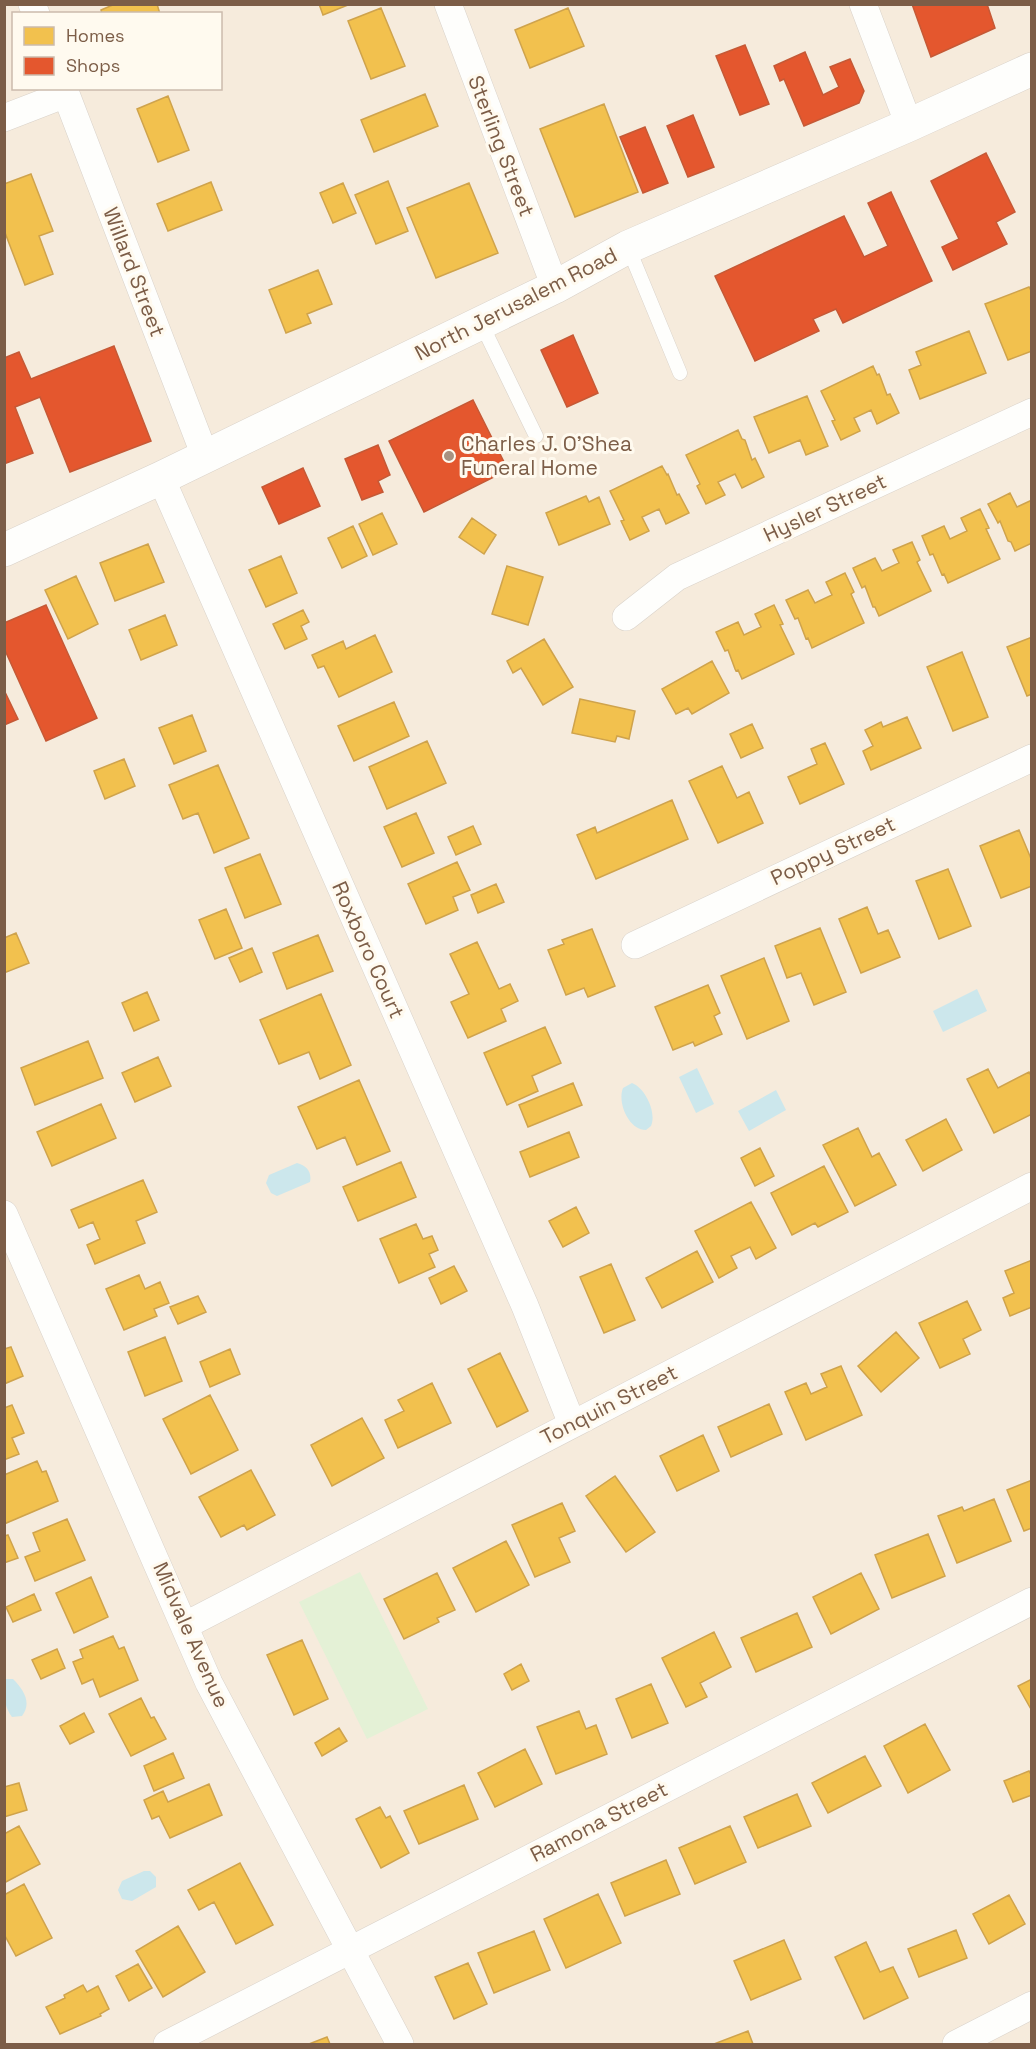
<svg xmlns="http://www.w3.org/2000/svg" width="1036" height="2049" font-family="'Space Grotesk',sans-serif">
	<style>
		.residential { fill: #f6ebdc; fill-rule: evenodd }
		.green { fill: #e4f1d6 }
		.water { fill: #cce7ec }
		.homes { fill: #f2c14e; stroke: #cfa34c; stroke-width: 1.5 }
		.shops { fill: #e4572e; stroke: #c55936; stroke-width: 1.5 }
		.lines { fill: none; stroke-linecap: round; stroke-linejoin: round }
		.lane-casing { stroke: #d9d2ca; stroke-width: 15 }
		.street-casing { stroke: #d9d2ca; stroke-width: 28 }
		.secondary-casing { stroke: #d9d1c8; stroke-width: 34 }
		.lane { stroke: #fefefc; stroke-width: 14 }
		.street { stroke: #fefefc; stroke-width: 27 }
		.secondary { stroke: #fefefc; stroke-width: 33 }
		.poi-dot { fill: #a89281; stroke: #fffaef; stroke-width: 2 }
		.labels { text-anchor: middle; stroke-width: 6; stroke-linejoin: round; paint-order: stroke }
		.street-label { font-size: 21px; fill: #7c5d47; stroke: #fffaef }
		.poi-label { font-size: 21px; fill: #7c5d47; stroke: #fffaef; text-anchor: start }
	</style>
	<rect width="100%" height="100%" fill="#f9f5ed"/>
	<path class="residential" d="M5 5H1031V2044H5ZM14 14H220V88H14Z"/>
	<path class="green" d="M360 1572 428 1709 367 1739 299 1602Z"/>
	<path class="water" d="M977 989 987 1011 943 1032 933 1011Z
		M697 1068 714 1104 696 1113 679 1077Z
		M632 1083C645 1088 657 1112 651 1126L646 1130C629 1130 617 1103 623 1088Z
		M776 1090 786 1110 749 1131 738 1111Z
		M297 1163C307 1166 312 1172 310 1182L277 1196 271 1193 266 1183 269 1175Z
		M5 1679H13C24 1690 32 1703 22 1716L12 1717C3 1705 4 1693 5 1679Z
		M144 1871H150L156 1877V1887L132 1901 122 1899 118 1890 122 1881Z"/>
	<path class="homes" d="M115 4H157L160 14H102L101 10Z
		M319 4H348V5L323 15Z
		M381 8 405 66 371 79 348 21Z
		M568 8 584 46 530 68 515 30Z
		M425 94 438 126 374 152 361 120Z
		M168 96 189 150 158 162 137 109Z
		M604 104 638 192 575 217 540 129Z
		M31 174 53 231 39 236 53 274 25 285 4 230V184Z
		M388 181 408 231 376 244 355 195Z
		M211 182 222 210 168 231 157 204Z
		M343 183 356 213 333 223 320 193Z
		M469 183 498 253 436 278 407 208Z
		M318 270 332 304 307 314 311 323 286 333 269 290Z
		M1029 287 1032 292V351L1008 360 985 304Z
		M969 331 986 373 920 399 909 370 921 365 916 352Z
		M873 366 877 375 879 374 880 376 887 395 890 394 899 413 877 424 871 410 854 418 860 431 841 440 832 421 835 420 821 391Z
		M807 396 828 446 806 455 800 440 769 453 754 417Z
		M738 430 742 439 745 440 752 460 755 458 764 477 742 488 735 474 718 482 725 495 706 504 697 486 700 484 686 455Z
		M662 466 667 475 668 474 677 495 679 494 689 513 666 524 659 509 642 517 649 531 630 540 621 521 624 520 610 491Z
		M1010 493 1017 507 1032 500V543L1015 551 1011 542 1008 541 1000 521 998 523 988 504Z
		M586 496 589 502 599 497 610 524 559 545 546 513Z
		M980 509 989 528 986 529 1000 559 948 583 944 574 942 575 933 554 930 555 922 536 944 526 950 539 967 531 961 518Z
		M382 513 397 544 373 555 359 524Z
		M472 518 496 535 484 554 459 537Z
		M353 526 367 556 342 568 328 538Z
		M912 542 920 560 917 562 931 591 879 616 875 607H873L865 586 862 588 853 568 875 558 882 571 899 563 893 550Z
		M148 544 164 582 115 601 100 563Z
		M281 556 297 593 266 607 249 570Z
		M507 566 543 577 528 625 492 614Z
		M845 573 854 592 851 594 864 623 812 648 808 638 806 639 798 618 795 619 786 600 808 590 815 603 832 595 826 582Z
		M76 576 98 624 68 639 45 590Z
		M774 605 783 624 780 625 794 654 742 679 738 670 736 671 735 669 728 650 725 651 716 632 738 622 744 635 761 627 755 614Z
		M303 610 309 622 301 626 307 639 285 649 273 624Z
		M165 615 177 645 141 660 129 630Z
		M375 635 392 672 339 697 324 666 318 668 312 655 343 641 346 649Z
		M1032 637V694L1027 696 1007 647Z
		M544 639 573 687 543 705 521 668 513 673 507 661Z
		M962 652 988 717 953 731 927 667Z
		M712 661 729 693 692 714 688 708 676 714 662 689Z
		M580 699 635 711 629 739 617 736 615 742 572 733Z
		M394 702 409 736 354 761 338 726Z
		M192 715 206 751 174 764 159 728Z
		M907 717 921 748 871 770 863 751 873 746 865 730 881 722 883 727Z
		M752 724 763 748 741 758 730 734Z
		M427 741 446 783 387 809 369 767Z
		M825 743 844 784 800 804 788 777 817 764 811 749Z
		M124 759 135 786 105 799 94 771Z
		M218 765 249 838 214 853 198 813 183 819 169 785Z
		M722 766 737 798 749 792 763 823 718 843 689 781Z
		M672 800 688 839 596 879 577 835 595 827 597 833Z
		M416 813 434 853 402 867 384 827Z
		M473 826 481 844 456 855 448 837Z
		M1019 830 1032 861V886L1001 898 980 846Z
		M260 854 281 904 245 918 225 868Z
		M457 862 470 890 453 897 458 910 426 924 408 884Z
		M948 869 971 926 939 939 916 881Z
		M496 884 504 902 478 913 471 895Z
		M867 907 878 934 888 930 900 957 861 973 839 919Z
		M226 909 242 948 215 959 199 920Z
		M820 928 846 992 814 1005 801 973 787 978 775 946Z
		M592 929 615 986 588 997 584 988 566 995 548 950 564 944 562 940Z
		M16 933 29 963 4 973V938Z
		M318 935 333 971 287 989 273 953Z
		M477 942 499 989 510 984 518 1001 501 1009 506 1021 468 1038 451 1002 469 994 450 954Z
		M252 948 262 972 240 982 229 958Z
		M764 958 789 1021 747 1039 721 976Z
		M708 985 720 1013 714 1016 722 1034 695 1046 693 1042 673 1050 655 1007Z
		M147 992 159 1020 134 1031 122 1003Z
		M321 994 351 1065 320 1079 309 1052 279 1064 260 1020Z
		M545 1027 561 1063 532 1076 538 1091 507 1105 484 1053Z
		M88 1041 103 1078 35 1105 21 1068Z
		M158 1057 171 1086 135 1102 122 1073Z
		M988 1069 998 1088 1029 1072 1032 1078V1114L994 1133 967 1079Z
		M359 1080 390 1151 357 1165 345 1137 317 1149 298 1107Z
		M573 1083 582 1105 528 1127 519 1105Z
		M101 1104 116 1138 52 1166 37 1132Z
		M946 1119 962 1150 923 1171 906 1140Z
		M858 1128 872 1157 879 1153 896 1185 855 1206 823 1145Z
		M569 1132 579 1157 530 1177 520 1152Z
		M760 1148 774 1176 755 1186 741 1158Z
		M401 1162 416 1197 358 1221 343 1187Z
		M824 1166 848 1212 818 1227 815 1223 792 1235 771 1193Z
		M143 1180 157 1212 136 1221 145 1243 95 1264 87 1245 100 1239 93 1222 79 1228 71 1210Z
		M751 1202 776 1248 756 1259 750 1247 731 1256 737 1268 719 1278 695 1231Z
		M576 1207 589 1233 563 1247 549 1221Z
		M416 1224 423 1239 432 1236 438 1250 429 1254 435 1267 399 1283 380 1239Z
		M697 1251 713 1282 662 1308 646 1278Z
		M1032 1260V1307L1010 1316 1003 1298 1014 1293 1005 1271Z
		M611 1264 635 1320 604 1333 580 1277Z
		M454 1266 467 1291 441 1304 429 1278Z
		M139 1275 145 1289 160 1282 169 1303 154 1309 157 1316 124 1330 106 1289Z
		M198 1296 206 1312 178 1324 170 1307Z
		M967 1301 981 1330 963 1339 970 1354 940 1368 919 1323Z
		M896 1332 919 1358 881 1392 858 1366Z
		M165 1337 182 1381 145 1396 128 1352Z
		M11 1347 23 1376 4 1384V1349Z
		M230 1349 240 1374 210 1387 200 1362Z
		M500 1353 528 1411 497 1427 468 1369Z
		M841 1366 862 1415 806 1440 785 1392 806 1383 811 1394 827 1387 821 1374Z
		M432 1383 451 1423 398 1448 385 1420 404 1411 398 1400Z
		M210 1395 238 1450 191 1474 163 1419Z
		M769 1404 782 1434 731 1457 718 1427Z
		M12 1405 24 1433 12 1438 19 1454 4 1460V1408Z
		M362 1418 384 1458 332 1486 311 1445Z
		M703 1435 719 1471 677 1491 660 1456Z
		M37 1461 42 1472 46 1471 58 1501 4 1524V1475Z
		M251 1470 275 1515 247 1530 244 1525 221 1537 199 1497Z
		M615 1476 655 1532 626 1552 586 1496Z
		M1032 1480V1528L1024 1531 1007 1490Z
		M994 1499 1011 1541 957 1563 938 1516 962 1507 964 1511Z
		M562 1503 575 1531 559 1538 570 1562 535 1577 512 1525Z
		M67 1519 85 1560 35 1581 25 1557 40 1551 33 1533Z
		M928 1534 945 1576 892 1598 875 1555Z
		M8 1535 18 1558 4 1563V1536Z
		M506 1541 529 1585 476 1612 453 1568Z
		M437 1573 455 1610 437 1618 439 1622 404 1639 384 1599Z
		M861 1573 879 1609 831 1634 813 1597Z
		M91 1577 108 1617 74 1633 56 1593Z
		M34 1594 41 1610 13 1622 6 1607Z
		M797 1613 812 1647 756 1672 741 1638Z
		M714 1632 731 1667 700 1683 707 1697 686 1707 662 1658Z
		M113 1636 119 1649 124 1647 138 1680 100 1697 93 1679 82 1684 73 1662 83 1658 80 1650Z
		M302 1640 328 1699 294 1715 267 1655Z
		M57 1649 65 1668 41 1679 32 1660Z
		M521 1664 529 1681 512 1690 504 1674Z
		M1032 1679V1711L1018 1686Z
		M651 1684 668 1723 632 1738 616 1699Z
		M141 1698 151 1718 154 1717 166 1739 131 1756 109 1714Z
		M579 1711 586 1729 596 1725 607 1754 556 1774 537 1727Z
		M84 1713 94 1732 70 1744 60 1726Z
		M925 1724 950 1770 908 1793 884 1746Z
		M339 1728 347 1741 322 1756 315 1743Z
		M525 1749 542 1784 495 1807 478 1773Z
		M173 1753 184 1778 154 1791 144 1766Z
		M865 1756 881 1786 828 1813 812 1783Z
		M1029 1771 1032 1776V1795L1013 1802 1004 1781Z
		M19 1783 27 1810 4 1817V1787Z
		M209 1784 222 1815 170 1838 159 1816 152 1819 144 1800 163 1791 168 1802Z
		M464 1785 478 1819 419 1844 404 1811Z
		M797 1794 811 1826 758 1848 744 1817Z
		M380 1807 386 1818 390 1816 409 1853 381 1868 356 1819Z
		M19 1826 40 1864 4 1883V1834Z
		M730 1826 746 1862 695 1884 679 1848Z
		M666 1860 680 1894 625 1916 611 1883Z
		M240 1863 273 1925 236 1944 214 1902 199 1910 188 1890Z
		M24 1884 52 1938 16 1956 4 1934V1895Z
		M598 1894 621 1943 566 1968 544 1919Z
		M1009 1895 1025 1924 989 1944 973 1914Z
		M178 1926 205 1972 163 1997 136 1951Z
		M956 1930 967 1958 919 1977 908 1949Z
		M534 1931 550 1970 494 1993 478 1953Z
		M784 1940 801 1979 751 2000 734 1961Z
		M866 1942 880 1972 893 1967 908 1998 864 2019 835 1957Z
		M468 1963 487 2004 454 2019 435 1977Z
		M138 1964 152 1988 129 2001 116 1976Z
		M83 1985 87 1992 98 1986 109 2009 100 2014 101 2016 60 2034 46 2007 65 1998 64 1995Z
		M748 2031 753 2044H714Z
		M327 2037 330 2044H309Z"/>
	<path class="shops" d="M912 4H987L995 28 931 57Z
		M745 45 769 104 740 115 716 56Z
		M805 52 823 95 839 87 830 67 850 59 864 91 859 103 804 126 784 79 780 81 774 66Z
		M693 115 714 167 688 177 667 126Z
		M645 127 668 183 643 193 620 137Z
		M986 153 1015 212 996 222 1007 244 953 270 942 247 959 239 931 181Z
		M891 192 932 281 843 323 836 309 813 319 819 331 755 361 715 276 844 216 864 257 888 246 868 203Z
		M573 335 598 393 567 407 541 350Z
		M114 346 151 441 70 472 40 397 15 407 33 453 4 464V358L19 352 31 379Z
		M473 400 508 470 424 512 389 441Z
		M378 445 390 475 378 481 383 492 362 500 345 459Z
		M303 468 320 506 279 524 262 487Z
		M46 605 97 718 46 741 4 648V623Z
		M4 690 18 719 4 725Z"/>
	<g class="lines">
		<g class="lane-casing">
			<path id="lane" d="M628 247 680 373
				M480 321 536 436"/>
		</g>
		<g class="street-casing">
			<path id="street" d="M32 4 36 14
				M448 4 555 287
				M863 4 909 125
				M61 88 66 94 205 456
				M4 118 66 94
				M161 478 525 1306 572 1424
				M626 617 677 577 1032 412
				M635 945 1032 758
				M4 1214 209 1683 400 2044
				M186 1625 1032 1186
				M167 2044 1032 1601
				M956 2044 1032 2005"/>
		</g>
		<g class="secondary-casing">
			<path id="secondary" d="M4 550 161 478 555 287 628 247 909 125 1032 69"/>
		</g>
		<use href="#lane" class="lane"/>
		<use href="#street" class="street"/>
		<use href="#secondary" class="secondary"/>
	</g>
	<circle class="poi-dot" cx="449" cy="456" r="6"/>
	<g class="labels">
		<g class="street-label">
			<text transform="translate(501 146) rotate(69)" y="7">Sterling Street</text>
			<text transform="translate(134 272) rotate(69)" y="7">Willard Street</text>
			<text transform="translate(516 304) rotate(-27)" y="7">North Jerusalem Road</text>
			<text transform="translate(825 508) rotate(-25)" y="7">Hysler Street</text>
			<text transform="translate(833 851) rotate(-25)" y="7">Poppy Street</text>
			<text transform="translate(368 950) rotate(66)" y="7">Roxboro Court</text>
			<text transform="translate(609 1405) rotate(-27)" y="7">Tonquin Street</text>
			<text transform="translate(191 1635) rotate(66)" y="7">Midvale Avenue</text>
			<text transform="translate(599 1822) rotate(-27)" y="7">Ramona Street</text>
		</g>
		<g class="poi-label">
			<text x="461" y="451">Charles J. O’Shea<tspan x="461" dy="24">Funeral Home</tspan></text>
		</g>
	</g>
	<rect width="1036" height="2049" fill="none" stroke="#7c5d47" stroke-width="12"/>
	<rect x="12" y="12" width="210" height="78" fill="#fffaef" stroke="#cbbbac" stroke-width="1.5"/>
	<rect x="24" y="27" width="30" height="18" fill="#f2c14e" stroke="#cbbbac" stroke-width="1.5"/>
	<text x="66" y="42" font-size="18" fill="#7c5d47">Homes</text>
	<rect x="24" y="57" width="30" height="18" fill="#e4572e" stroke="#cbbbac" stroke-width="1.5"/>
	<text x="66" y="72" font-size="18" fill="#7c5d47">Shops</text>
</svg>
